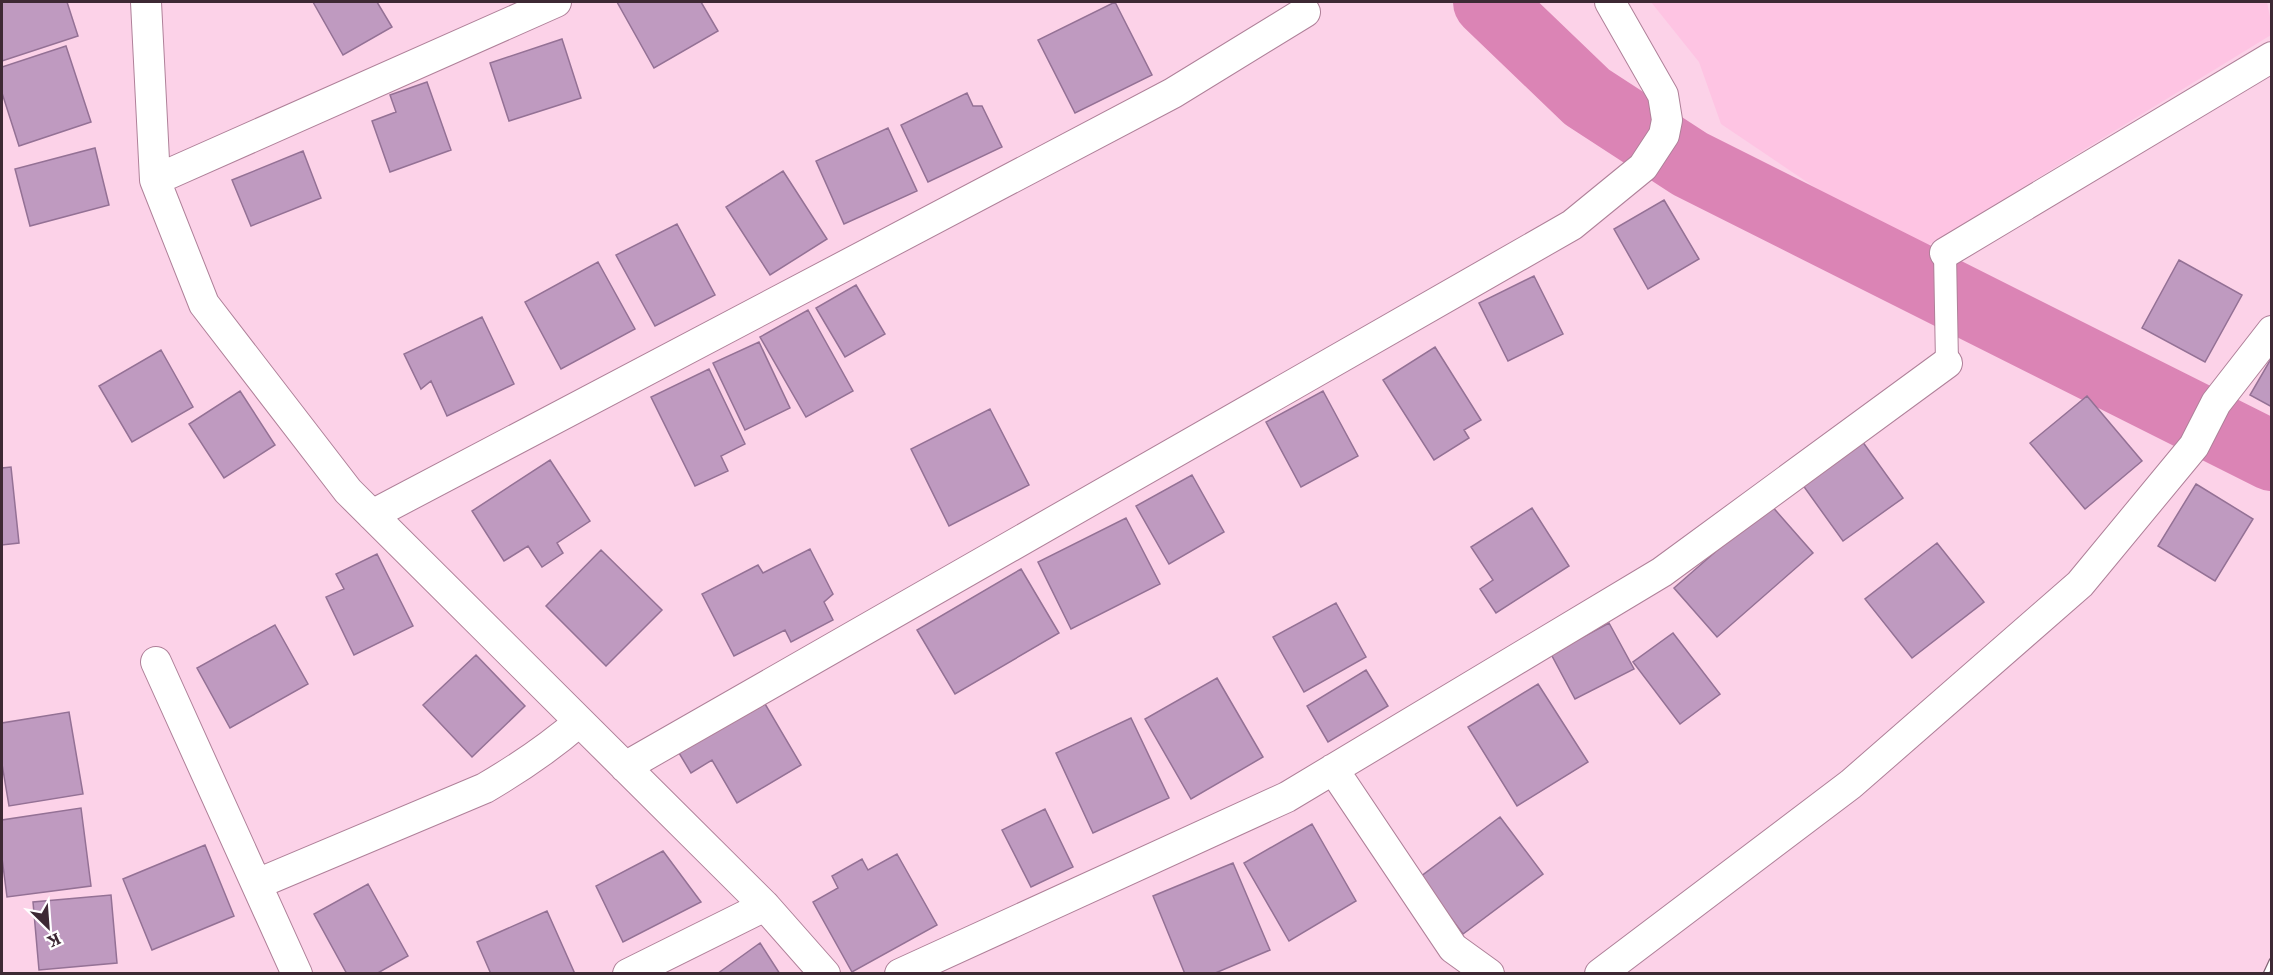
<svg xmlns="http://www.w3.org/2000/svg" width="2273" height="975" font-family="'IBM Plex Serif',serif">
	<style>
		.built { fill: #fec4e3 }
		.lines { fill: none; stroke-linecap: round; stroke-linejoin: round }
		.river { stroke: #db84b5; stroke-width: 70 }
		.building { fill: #bf9ac0; stroke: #947195; stroke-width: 1.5 }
		.pedestrian-casing { stroke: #af8099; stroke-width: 24 }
		.minor-casing { stroke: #af8099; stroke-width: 32 }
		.pedestrian { stroke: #fff; stroke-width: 22 }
		.minor { stroke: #fff; stroke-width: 30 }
		.rail-casing { stroke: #7f6372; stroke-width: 7 }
		.rail { stroke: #fff; stroke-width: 4.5; stroke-dasharray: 14; stroke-linecap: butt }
	</style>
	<rect width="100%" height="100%" fill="#fcd2e8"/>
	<path class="built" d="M1651 2H2267L2271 22V35L1914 254 1721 124 1699 62Z"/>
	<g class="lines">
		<path class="river" d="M1488 2 1587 97 1690 164 2272 456"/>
	</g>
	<path class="building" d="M2 2H67L78 36 2 61Z
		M313 2H377L392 27 343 55Z
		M617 2H701L718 31 654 68Z
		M1115 2 1152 75 1075 113 1038 40Z
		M562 39 581 98 509 121 490 63Z
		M66 46 91 122 19 146 2 93V67Z
		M427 82 451 150 390 172 372 121 396 112 390 95Z
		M967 93 973 106H982L1002 147 928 182 901 125Z
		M888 128 917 191 844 224 816 161Z
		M95 148 109 205 30 226 15 169Z
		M303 151 321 198 251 226 232 180Z
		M783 171 827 239 770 275 726 207Z
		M1664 200 1699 259 1648 289 1614 229Z
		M677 224 715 295 655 326 616 255Z
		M2179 260 2242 295 2205 362 2142 328Z
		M598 262 635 329 561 369 525 302Z
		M1534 276 1563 334 1508 361 1479 303Z
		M856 285 885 334 845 357 816 308Z
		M808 310 853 391 806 417 760 337Z
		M482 317 514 384 447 416 431 381 421 389 404 354Z
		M759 342 790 408 745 430 713 363Z
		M1435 347 1481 420 1464 430 1469 438 1434 460 1383 380Z
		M161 350 193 407 132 442 99 386Z
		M2272 357V407L2250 395Z
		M709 369 745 444 721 456 728 471 695 486 651 397Z
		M240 391 275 445 224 478 189 424Z
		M1323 391 1358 456 1301 487 1266 422Z
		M2087 396 2142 461 2085 509 2030 443Z
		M990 409 1029 485 949 526 911 449Z
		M1857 434 1903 498 1843 541 1797 477Z
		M550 460 590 521 557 543 563 553 542 567 528 546 504 561 472 511Z
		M11 467 19 543 2 545V468Z
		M1192 475 1224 532 1169 564 1136 506Z
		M2196 484 2253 519 2215 581 2158 546Z
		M1770 504 1813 553 1717 637 1674 588Z
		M1532 508 1569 566 1496 613 1480 589 1493 580 1471 547Z
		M1126 518 1160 584 1071 629 1038 562Z
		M1937 543 1984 602 1912 658 1865 599Z
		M810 549 833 594 824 602 833 620 791 642 785 630 734 656 702 594 758 565 763 573Z
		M601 550 662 610 606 666 546 606Z
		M377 554 413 626 354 655 326 597 344 589 336 574Z
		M1021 569 1059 633 955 694 917 630Z
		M1336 603 1366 657 1304 692 1273 637Z
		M1609 623 1634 669 1575 699 1551 654Z
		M275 625 308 684 230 728 197 668Z
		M1673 633 1720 694 1680 724 1633 662Z
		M476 655 525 706 472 757 423 705Z
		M1366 670 1388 706 1328 742 1307 706Z
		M1217 678 1263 757 1191 799 1145 719Z
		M1538 684 1588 762 1517 806 1468 727Z
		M761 697 801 765 737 803 712 760 691 773 676 748Z
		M69 712 83 794 9 806 2 764V723Z
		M1131 718 1169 798 1093 833 1056 753Z
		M81 808 91 886 7 897 2 858V820Z
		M1045 809 1073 867 1031 887 1002 830Z
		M1500 817 1543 874 1463 934 1420 877Z
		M1312 824 1356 901 1289 941 1244 863Z
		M205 845 234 916 152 950 123 879Z
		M663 851 701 902 623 942 596 886Z
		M897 854 937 925 852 972 813 902 838 888 832 876 862 859 868 870Z
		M1233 863 1270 950 1213 974H1185L1153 896Z
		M368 884 408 956 376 974H347L314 914Z
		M111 895 117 963 39 970 33 902Z
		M547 911 575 974H491L477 942Z
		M760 943 780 974H717Z"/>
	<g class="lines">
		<g class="pedestrian-casing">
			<path id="pedestrian" d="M1945 253 1947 363"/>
		</g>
		<g class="minor-casing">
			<path id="minor" d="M146 2 155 180 204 304 348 491 765 906 825 974
				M155 180 556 2
				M1945 253 2272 57
				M372 515 1173 93 1305 12
				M156 662 297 974
				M625 767 1572 225 1643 167 1664 135 1667 120 1663 95 1610 2
				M1333 769 1453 948 1489 974
				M257 884 485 788C519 768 550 747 579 722
				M628 974 765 906
				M900 974 1287 797 1662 572 1947 363
				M1600 974 1851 784 2080 584 2194 446 2216 403 2272 331"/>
		</g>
		<use href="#pedestrian" class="pedestrian"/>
		<use href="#minor" class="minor"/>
		<g class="rail-casing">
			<path id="rail" d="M2266 974 2272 961"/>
		</g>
		<use href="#rail" class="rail"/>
	</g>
	<rect width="2273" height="975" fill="none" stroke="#3d2934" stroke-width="6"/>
	<g transform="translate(48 927) rotate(155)" stroke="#ffffff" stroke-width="4.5" paint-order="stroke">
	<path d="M0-4.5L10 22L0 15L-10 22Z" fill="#3d2934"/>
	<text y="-9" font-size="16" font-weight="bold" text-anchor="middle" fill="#3d2934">K</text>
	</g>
</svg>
